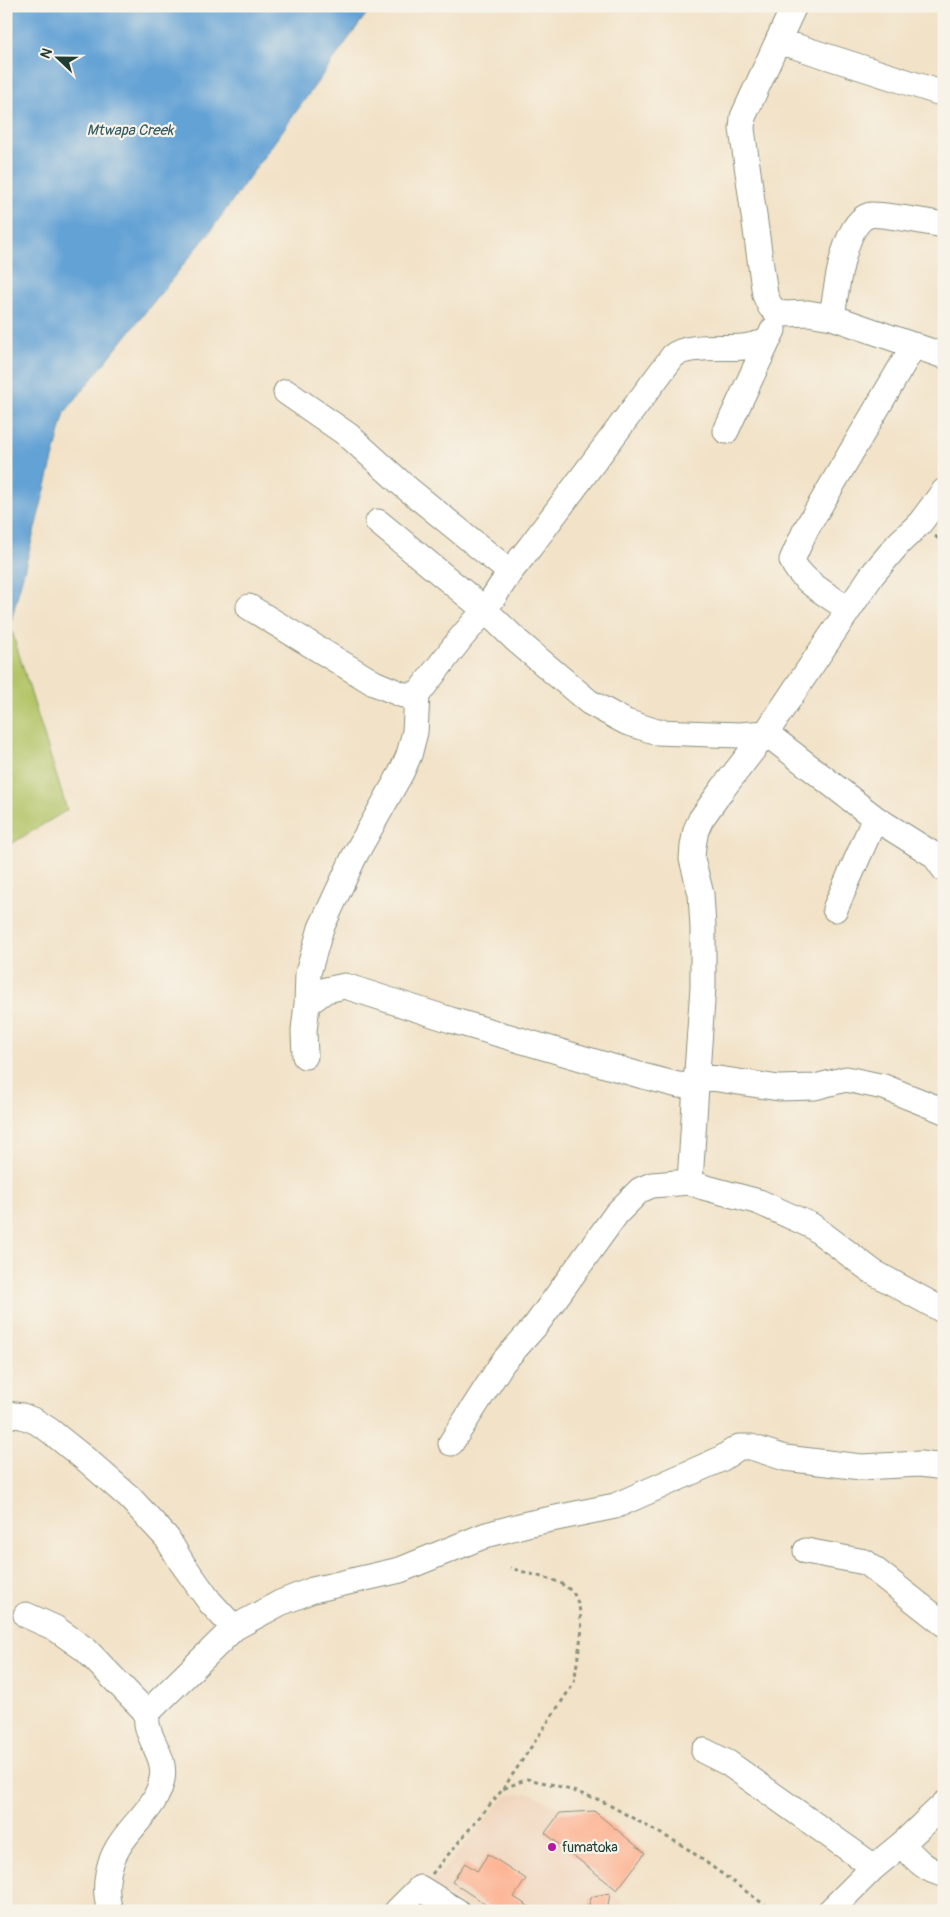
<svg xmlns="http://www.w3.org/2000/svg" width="950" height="1917" font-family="Pangolin,sans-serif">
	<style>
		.built { fill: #f1d5bd }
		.green { fill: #b3c467; stroke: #69804e }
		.water { fill: #63a2d5; stroke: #417084 }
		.building { fill: #fdae8c }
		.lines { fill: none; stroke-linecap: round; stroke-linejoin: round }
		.minor-casing { stroke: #88907e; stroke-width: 27 }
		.path { stroke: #88907e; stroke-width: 3; stroke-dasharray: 4 4; stroke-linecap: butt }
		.minor { stroke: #fff; stroke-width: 25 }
		.poi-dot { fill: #b5179e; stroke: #f7f3e8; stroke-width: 2 }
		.labels { text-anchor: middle; stroke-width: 4.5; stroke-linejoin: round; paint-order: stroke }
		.poi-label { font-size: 14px; fill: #1f3d34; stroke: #f7f3e8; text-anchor: start }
		.water-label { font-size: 15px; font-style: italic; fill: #335b64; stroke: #f7f3e8 }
	</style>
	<rect width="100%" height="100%" fill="#f7f3e8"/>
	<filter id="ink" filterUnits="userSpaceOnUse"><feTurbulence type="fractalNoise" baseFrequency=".02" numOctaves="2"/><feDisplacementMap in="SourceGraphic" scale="10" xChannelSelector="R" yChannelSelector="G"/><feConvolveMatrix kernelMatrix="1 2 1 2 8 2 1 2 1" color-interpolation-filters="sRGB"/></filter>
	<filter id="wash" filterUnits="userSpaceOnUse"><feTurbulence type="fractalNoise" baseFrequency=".0096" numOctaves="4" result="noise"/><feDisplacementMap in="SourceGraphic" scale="20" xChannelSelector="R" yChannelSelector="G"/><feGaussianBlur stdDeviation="1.12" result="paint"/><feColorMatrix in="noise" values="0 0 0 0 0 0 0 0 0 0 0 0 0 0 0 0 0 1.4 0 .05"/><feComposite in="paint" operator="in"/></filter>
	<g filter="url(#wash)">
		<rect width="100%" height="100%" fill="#f2e2c7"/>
		<path class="built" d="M531 1793 561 1809 592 1808 649 1854 615 1896 635 1911H473L431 1885 506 1795Z"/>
		<path class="green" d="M10 625 67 810 6 847V626Z"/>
		<path class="water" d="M6 6H372L209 233 65 412 10 625 6 626Z"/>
		<g id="blocks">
			<path class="building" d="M594 1811 645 1853 617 1890 545 1833 560 1813Z
				M488 1854 526 1879 514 1897 536 1911H495L452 1882 465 1863 477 1871Z
				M610 1893 607 1911H587L591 1898 594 1896Z"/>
		</g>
	</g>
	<g filter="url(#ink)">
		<use href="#blocks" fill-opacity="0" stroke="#88907e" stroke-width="1"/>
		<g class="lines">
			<g class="minor-casing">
				<path id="minor" d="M794 6 743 117 742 129 765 295 770 306 777 312 784 314 808 313 832 317 944 356
					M779 41 944 94
					M832 317C836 292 843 222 870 215 878 213 932 223 944 225
					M286 392 348 435 403 485 510 572
					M726 431 773 330
					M378 522 485 610 517 641 589 702 626 722 657 732 739 735 766 733 875 818 934 855 944 869
					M249 607 374 683 403 695H417L461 638 485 610 510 572 530 547 673 356C686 344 725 349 743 347 751 346 759 343 766 342
					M848 609C831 597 799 580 792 560L805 531 914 345
					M835 909 875 818
					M307 1004 308 973 321 928 354 857 401 773 409 755 415 732 417 695
					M305 1056 304 1031 307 1004 326 990 345 986 451 1020 643 1076 678 1085 696 1086 703 987V927L701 894 692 859 693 846 696 830 701 819 724 787 766 733 872 575 899 543 920 523 944 491
					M698 1076 779 1088 815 1087 846 1079 884 1087 944 1111
					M696 1086 690 1182 703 1187 759 1202 812 1226 873 1272 944 1311
					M6 1414 22 1416 35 1421 49 1430 89 1462 130 1498 167 1538 182 1563 210 1602 234 1628
					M451 1443 503 1362 536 1325 617 1213 640 1190 652 1185 690 1182
					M806 1551 865 1562 944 1624
					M26 1615 55 1628 86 1650 147 1713
					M704 1751 728 1763 874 1867
					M902 1844C914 1857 925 1871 944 1874
					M110 1911C107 1901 106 1891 107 1881 111 1833 155 1818 162 1779 167 1754 143 1737 147 1713L234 1628 280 1603 313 1590 400 1570 486 1535 527 1524 615 1506 721 1459 739 1447H751L785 1458 861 1467 920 1464 944 1467
					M397 1911 420 1888 457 1911
					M830 1911 874 1867 902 1844 944 1804"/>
			</g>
			<path class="path" d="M935 536 944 543
				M503 1789 574 1683 582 1629 579 1605 573 1592 559 1582 510 1568
				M432 1874 503 1789 527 1779 555 1785 600 1800 685 1847 773 1911"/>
			<use href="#minor" class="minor"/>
		</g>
	</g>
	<circle class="poi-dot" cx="552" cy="1847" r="5"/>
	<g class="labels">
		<g class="poi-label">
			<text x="562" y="1852">fumatoka</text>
		</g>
		<g class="water-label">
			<text x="130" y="135">Mtwapa Creek</text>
		</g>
	</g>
	<rect width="950" height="1917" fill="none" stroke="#f7f3e8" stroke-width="25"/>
	<g transform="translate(58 58) rotate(292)" stroke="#f7f3e8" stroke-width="4" paint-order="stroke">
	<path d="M0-4L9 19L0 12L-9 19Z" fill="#1f3d34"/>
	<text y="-8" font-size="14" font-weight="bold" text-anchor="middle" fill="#1f3d34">N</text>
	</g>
</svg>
